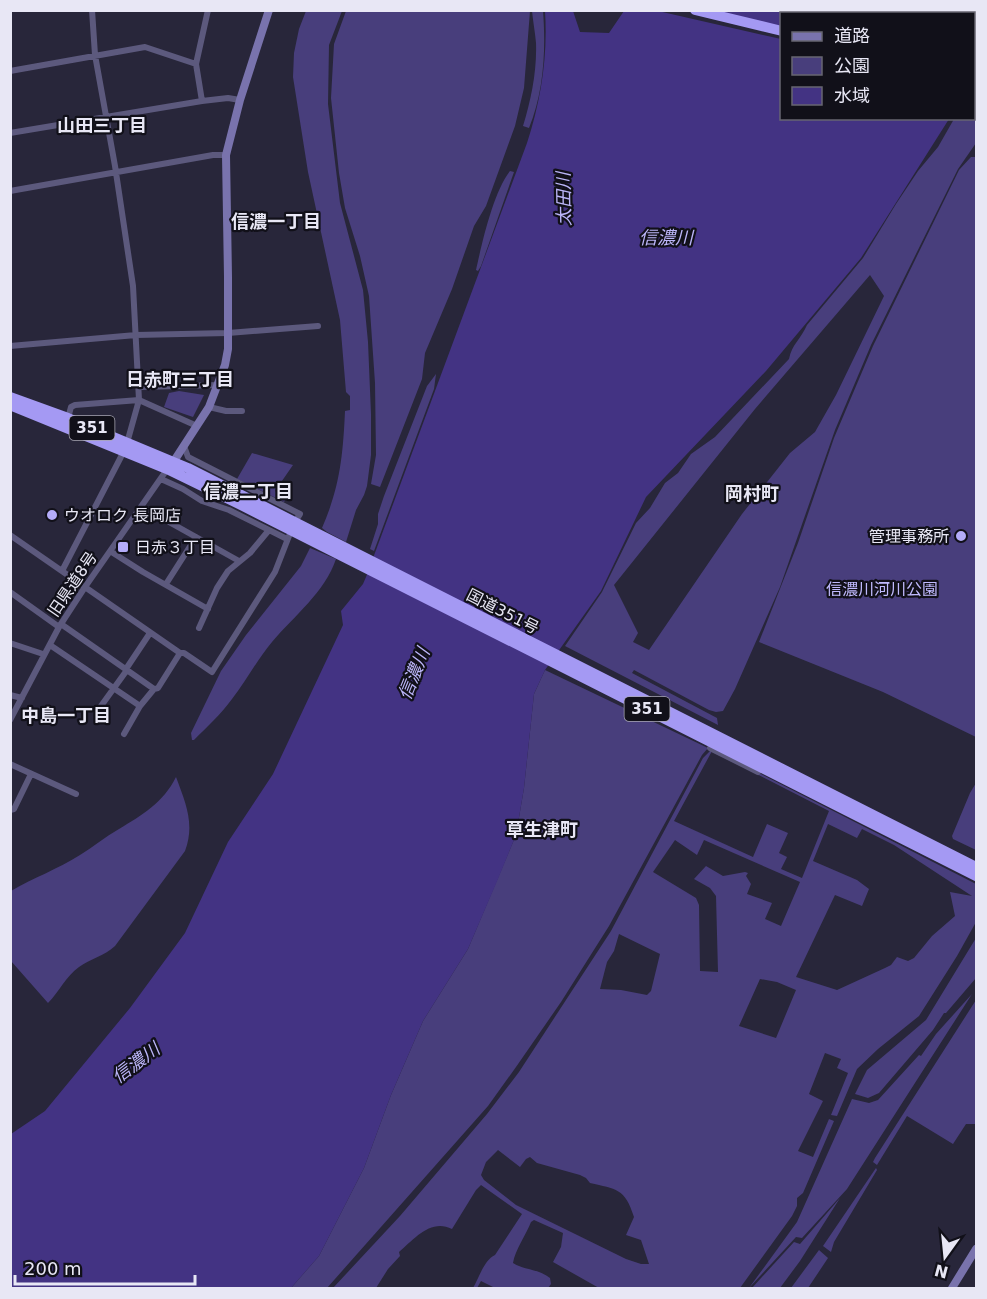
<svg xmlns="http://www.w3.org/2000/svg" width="987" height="1299" font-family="'DejaVu Sans','Noto Sans JP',sans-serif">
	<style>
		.green { fill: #483e7c; fill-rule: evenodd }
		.water { fill: #433383 }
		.pier { fill: #28263a }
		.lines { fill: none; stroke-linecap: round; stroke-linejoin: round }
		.street { stroke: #5c597d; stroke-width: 6 }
		.secondary { stroke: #7973ad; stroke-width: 8 }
		.highway { stroke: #a499f3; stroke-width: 10 }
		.poi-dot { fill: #b4acf9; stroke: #111019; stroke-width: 2 }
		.labels { text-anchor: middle; stroke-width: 4.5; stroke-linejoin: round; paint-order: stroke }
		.shield { fill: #111019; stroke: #a8a6b3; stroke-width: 1.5 }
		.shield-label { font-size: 15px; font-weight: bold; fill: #e8e7f5 }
		.poi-label { font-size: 16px; fill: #e8e7f5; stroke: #111019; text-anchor: start }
		.street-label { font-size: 16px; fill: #e8e7f5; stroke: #111019 }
		.park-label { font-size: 16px; fill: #c0bafe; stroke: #111019 }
		.neighbourhood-label { font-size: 18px; font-weight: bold; fill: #e8e7f5; stroke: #111019 }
		.water-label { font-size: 18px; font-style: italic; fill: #bbb5f8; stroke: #111019 }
	</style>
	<rect width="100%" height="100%" fill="#28263a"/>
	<path class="green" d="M306 11H342L329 45 328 104 340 203 363 290 368 342 371 414V455L367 486 364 495 356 510 346 542 327 532 322 528C340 487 343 455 345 411L350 410V396L346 392 340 320 308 172 293 77 294 53 299 29Z
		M346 11H530L524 88 515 126 486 206 474 226 452 289 425 353 422 379 380 487 371 484 376 455 375 383 369 296 360 256 345 208 339 173 331 98 334 44Z
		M532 11H543C546 49 544 92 529 128L523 126C531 100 537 71 536 43 535 32 533 21 532 11Z
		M976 85V143L958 169 871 345 835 430 780 587 735 689 723 711 716 712 709 710 634 670 632 673 717 718 718 725 565 646 602 592 636 523 650 508 665 483 678 473 691 454 715 437 789 359C792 344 801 339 807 325L863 258 896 204 918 171 938 147 954 119 974 118V90ZM870 275 884 296 836 395 815 432 790 453 742 514 649 650 633 642 638 633 614 585 755 409Z
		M971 157H976V737L883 692 759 642 798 543 834 438 873 346 959 170Z
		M510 171 514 172 481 266 478 271 476 270C482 243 493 193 510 171Z
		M436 374 434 389 374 551 370 549 378 524V514L384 496 427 386Z
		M179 391 204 395 193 417 164 407 169 393Z
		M252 453 293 465 275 491 286 499 284 502 237 479Z
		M310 548 336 559C325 592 294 616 272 642 257 660 246 681 232 699 221 714 207 727 194 740H192L191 733 221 671 246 635 301 566Z
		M545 670 708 748 702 755 609 926 561 1002 516 1067 488 1106 327 1288H291L319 1256 364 1168 391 1095 423 1021 468 949 516 835 524 788 534 694Z
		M712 749 976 884V922L957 956 919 1016 878 1049 857 1069 837 1116 831 1115 848 1073 837 1068 841 1059 825 1053 809 1094 823 1101 798 1151 813 1157 829 1119 834 1121 803 1193 797 1198V1206L792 1216 740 1288H599L553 1262 561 1247 563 1233 534 1220 531 1222C526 1235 515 1250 513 1263 524 1270 539 1269 550 1278L551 1284 548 1288H495L481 1281 477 1288H473C479 1278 484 1260 495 1255L522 1214 481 1185 476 1190 452 1229C431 1218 414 1239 399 1252L400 1256 388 1269 376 1288H333L400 1216 487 1114 519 1072 611 931 703 758ZM712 751 829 811 802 878 781 869 787 857 779 853 788 833 767 824 753 857 674 821ZM828 824 857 838 862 829 894 845 972 896 950 892 955 916 932 936 914 958 908 961 897 957 891 965 885 968 837 990 796 977 835 895 862 906 869 889 857 880 813 861ZM675 840 697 855 704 840 800 882 781 926 765 919 772 903 747 894 751 884 746 876 748 873 745 872 723 876 706 866 694 879 710 888 716 896 718 972 700 971 699 905 696 898 653 872ZM619 934 660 954 651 991 647 995 621 990 600 989 607 962 614 951ZM760 979 777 982 796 990 776 1038 739 1026ZM498 1150 520 1167 526 1159 530 1157 537 1163 580 1175 586 1178 590 1183C616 1189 625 1188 634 1217L626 1235 641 1240 649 1264H641L626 1259 516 1205 484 1180 481 1175 486 1162Z
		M176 777C186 804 195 824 185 851L115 946C104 956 90 959 79 967 66 976 59 992 48 1003L11 961V891C33 878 58 869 80 855 93 847 105 837 119 829 142 815 163 803 176 777Z
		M976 783V850L953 839 952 836 970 793Z
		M976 938V978L946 1013H944L933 1030 879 1093 868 1098 855 1094 867 1070 926 1020Z
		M972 994 847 1189 802 1238 796 1237 749 1288 797 1222 852 1099 869 1103 878 1100 919 1055 921 1056 936 1034Z
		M976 1000V1124H966L953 1144 907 1116 877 1165 873 1162 875 1158Z
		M876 1168 877 1170 834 1242 831 1252 823 1246Z
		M840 1198 800 1261 780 1288H752L794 1242 800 1244Z
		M819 1250 828 1258 808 1288H791Z"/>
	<path class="water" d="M545 11H573L580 32 609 33 624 11H976V79L974 83V14H782V118L949 119 861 258 766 371 646 497 601 591 545 670 534 694 524 788 516 835 498 879 468 949 423 1021 391 1095 364 1168 319 1256 291 1288H11V1134L45 1111 130 1008 185 933 228 842 273 774 343 625 341 611 363 584 366 577 527 143C541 100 548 56 545 11Z"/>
	<path class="pier" d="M658 11H711L781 27V39Z"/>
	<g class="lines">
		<path class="street" d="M92 10 95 55 115 166 133 286 139 400 127 443
			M10 71 145 47 196 64
			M202 101 196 64 208 10
			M10 133 202 101 228 98 240 100
			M10 191 213 155H226
			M10 346 136 335 228 333 318 326
			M139 387 219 385
			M209 407 226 411H242
			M68 418 71 407 75 405 139 400 197 426
			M184 446 188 457 300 514 298 517
			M161 479 183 489 202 501 229 510 287 539
			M142 507 239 561
			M10 535 180 653H184L212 672 275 572 289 536
			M110 551 143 572 208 609
			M62 571 124 451
			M166 584 196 537
			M10 592 59 627
			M61 624 154 689 158 688 180 653
			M199 628 217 588 228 571 250 553 269 530
			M10 643 43 654
			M50 645 140 706
			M126 669 150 633
			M10 695 22 698
			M101 706 127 670
			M10 720 59 627 85 587 168 468
			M124 734 140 706 154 689
			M710 748 758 772
			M10 764 76 794
			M10 810 14 809 31 774"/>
		<path class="secondary" d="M174 461 209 407 225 365 228 349V277L226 155 240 100 269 10
			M952 1288 976 1249"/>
		<path class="highway" d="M695 10 782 31
			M974 76 976 77
			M10 397 68 418 188 468 976 867
			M10 405 167 469 241 505 976 876"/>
	</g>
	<g class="poi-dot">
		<circle cx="52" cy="515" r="6"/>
		<circle cx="961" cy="536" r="6"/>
		<rect x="117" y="541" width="12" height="12" rx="3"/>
	</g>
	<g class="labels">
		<g class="shield">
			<rect x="69.5" y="416" width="45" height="24" rx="4.5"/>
			<rect x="624.5" y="697" width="45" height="24" rx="4.5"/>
		</g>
		<g class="shield-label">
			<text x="92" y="433">351</text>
			<text x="647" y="714">351</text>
		</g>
		<g class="poi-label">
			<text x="64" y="521">ウオロク 長岡店</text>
			<text x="949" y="542" text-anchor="end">管理事務所</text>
			<text x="135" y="553">日赤３丁目</text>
		</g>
		<g class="street-label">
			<text transform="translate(72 584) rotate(-56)" y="6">旧県道8号</text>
			<text transform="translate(503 611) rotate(27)" y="6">国道351号</text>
		</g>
		<g class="park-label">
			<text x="882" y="595">信濃川河川公園</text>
		</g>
		<g class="neighbourhood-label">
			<text x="102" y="132">山田三丁目</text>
			<text x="276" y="228">信濃一丁目</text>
			<text x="180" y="386">日赤町三丁目</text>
			<text x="248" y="498">信濃二丁目</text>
			<text x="752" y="500">岡村町</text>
			<text x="66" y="722">中島一丁目</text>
			<text x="542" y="836">草生津町</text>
		</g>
		<g class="water-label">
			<text transform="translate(564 199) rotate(-91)" y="6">太田川</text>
			<text x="666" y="244">信濃川</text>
			<text transform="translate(414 674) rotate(-68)" y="6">信濃川</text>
			<text transform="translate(136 1063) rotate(-37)" y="6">信濃川</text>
		</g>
	</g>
	<rect width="987" height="1299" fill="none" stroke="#e8e7f5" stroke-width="24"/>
	<rect x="780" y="12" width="195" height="108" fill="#111019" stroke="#676671" stroke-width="1.5"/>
	<rect x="792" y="32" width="30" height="9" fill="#7973ad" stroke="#676671" stroke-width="1.5"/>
	<text x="834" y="42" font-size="18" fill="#e8e7f5">道路</text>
	<rect x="792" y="57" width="30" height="18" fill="#483e7c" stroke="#676671" stroke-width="1.5"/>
	<text x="834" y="72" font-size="18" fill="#e8e7f5">公園</text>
	<rect x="792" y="87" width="30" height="18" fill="#433383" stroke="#676671" stroke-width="1.5"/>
	<text x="834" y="102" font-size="18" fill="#e8e7f5">水域</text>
	<g transform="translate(945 1257) rotate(195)" stroke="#111019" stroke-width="4.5" paint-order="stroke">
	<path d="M0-4.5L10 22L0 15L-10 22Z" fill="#e8e7f5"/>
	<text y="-9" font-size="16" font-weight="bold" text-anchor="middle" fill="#e8e7f5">N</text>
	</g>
	<path d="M15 1275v9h180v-9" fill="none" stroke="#e8e7f5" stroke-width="3"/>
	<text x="24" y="1275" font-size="18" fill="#e8e7f5" stroke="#111019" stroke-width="4.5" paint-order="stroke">200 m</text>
</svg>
